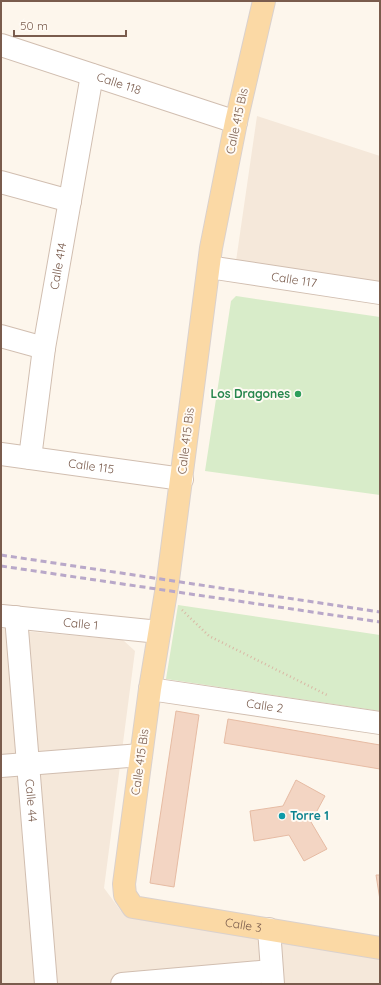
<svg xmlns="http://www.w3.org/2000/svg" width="381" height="985" font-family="Quicksand,sans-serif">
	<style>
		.residential { fill: #f5e8da }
		.green { fill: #d8ecc9 }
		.building { fill: #f3d5c3; stroke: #e6bba3 }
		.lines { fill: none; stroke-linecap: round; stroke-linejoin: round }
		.minor-casing { stroke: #d1beb0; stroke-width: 24 }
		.major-casing { stroke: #dad1cd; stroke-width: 24 }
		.path { stroke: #d9b8a5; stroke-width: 2.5; stroke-dasharray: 1 3; stroke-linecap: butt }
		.minor { stroke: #fff; stroke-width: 22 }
		.major { stroke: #fbd9a5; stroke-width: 22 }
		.rail { stroke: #b9a8c9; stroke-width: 3; stroke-dasharray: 6 4; stroke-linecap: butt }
		.leisure-dot { fill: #2e9e5b; stroke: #fffaf3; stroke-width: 1.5 }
		.culture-dot { fill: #0f9aa8; stroke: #fffaf3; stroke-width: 1.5 }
		.labels { text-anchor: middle; stroke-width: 4; stroke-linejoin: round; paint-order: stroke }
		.street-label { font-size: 12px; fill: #7a5c4d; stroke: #fffaf3 }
		.leisure-label { font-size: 12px; font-weight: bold; fill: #27864d; stroke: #fffaf3; text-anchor: end }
		.culture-label { font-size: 12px; font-weight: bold; fill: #0d838f; stroke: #fffaf3; text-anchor: start }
	</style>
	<rect width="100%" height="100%" fill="#fdf6ec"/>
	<path class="residential" d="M257 116 380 156V283L236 261Z
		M1 629 123 640 135 651 104 888 121 911 264 938 266 984H1Z
		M283 939 380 955V984H280L276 949Z"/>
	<path class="green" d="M236 296 380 317V495L205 471 231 301Z
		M178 605 380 635V711L166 679Z"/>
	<path class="building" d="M176 711 199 715 174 887 150 883Z
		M228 719 380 745V769L224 743Z
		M296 780 325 796 311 822 327 849 304 861 289 835 254 841 250 811 283 806Z
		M376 875H380V900Z"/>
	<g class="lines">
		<g class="minor-casing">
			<g id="minor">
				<path id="s1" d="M1 45 236 122"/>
				<path d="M1 182 70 201"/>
				<path id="s2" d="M209 267 380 293"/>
				<path d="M1 336 44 348"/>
				<path id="s3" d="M1 454 182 479"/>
				<path id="s4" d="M30 458 44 348 92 75"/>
				<path id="s5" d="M2 616 159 632"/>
				<path id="s6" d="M16 617 46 984"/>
				<path id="s7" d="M150 689 380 723"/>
				<path d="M1 766 141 755"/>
				<path d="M269 929 273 984"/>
				<path d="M122 984 271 971"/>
			</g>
		</g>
		<g class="major-casing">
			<g id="major">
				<path id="s8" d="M264 1 236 122 211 248 168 580 150 689 124 884 125 895 133 907 380 948"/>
			</g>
		</g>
		<path class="path" d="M182 610 209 636 329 696"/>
		<use href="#minor" class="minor"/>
		<use href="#major" class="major"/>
		<path class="rail" d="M1 555 380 612
			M1 566 380 622"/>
	</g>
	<circle class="leisure-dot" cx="298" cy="394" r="4"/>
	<circle class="culture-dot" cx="282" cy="816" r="4"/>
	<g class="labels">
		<g class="street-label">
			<text dy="4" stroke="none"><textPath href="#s1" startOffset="124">Calle 118</textPath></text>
			<text transform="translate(237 121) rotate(-78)" y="4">Calle 415 Bis</text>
			<text dy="4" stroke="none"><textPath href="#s4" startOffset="194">Calle 414</textPath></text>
			<text dy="4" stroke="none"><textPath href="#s2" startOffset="86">Calle 117</textPath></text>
			<text transform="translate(186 441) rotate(-83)" y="4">Calle 415 Bis</text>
			<text dy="4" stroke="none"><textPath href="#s3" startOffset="91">Calle 115</textPath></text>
			<text dy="4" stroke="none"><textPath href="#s5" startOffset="79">Calle 1</textPath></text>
			<text dy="4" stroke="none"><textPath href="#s7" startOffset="116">Calle 2</textPath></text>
			<text transform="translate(140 762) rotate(-82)" y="4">Calle 415 Bis</text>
			<text dy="4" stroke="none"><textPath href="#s6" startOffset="184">Calle 44</textPath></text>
			<text dy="4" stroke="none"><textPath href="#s8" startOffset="1032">Calle 3</textPath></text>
		</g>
		<g class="leisure-label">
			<text x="290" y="398">Los Dragones</text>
		</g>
		<g class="culture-label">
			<text x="290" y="820">Torre 1</text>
		</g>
	</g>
	<rect width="381" height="985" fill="none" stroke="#7a5c4d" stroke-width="4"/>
	<path d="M14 30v6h112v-6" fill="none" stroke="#7a5c4d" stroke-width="2"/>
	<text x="20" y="30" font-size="12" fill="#7a5c4d" stroke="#fffaf3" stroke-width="3" paint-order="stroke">50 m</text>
</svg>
